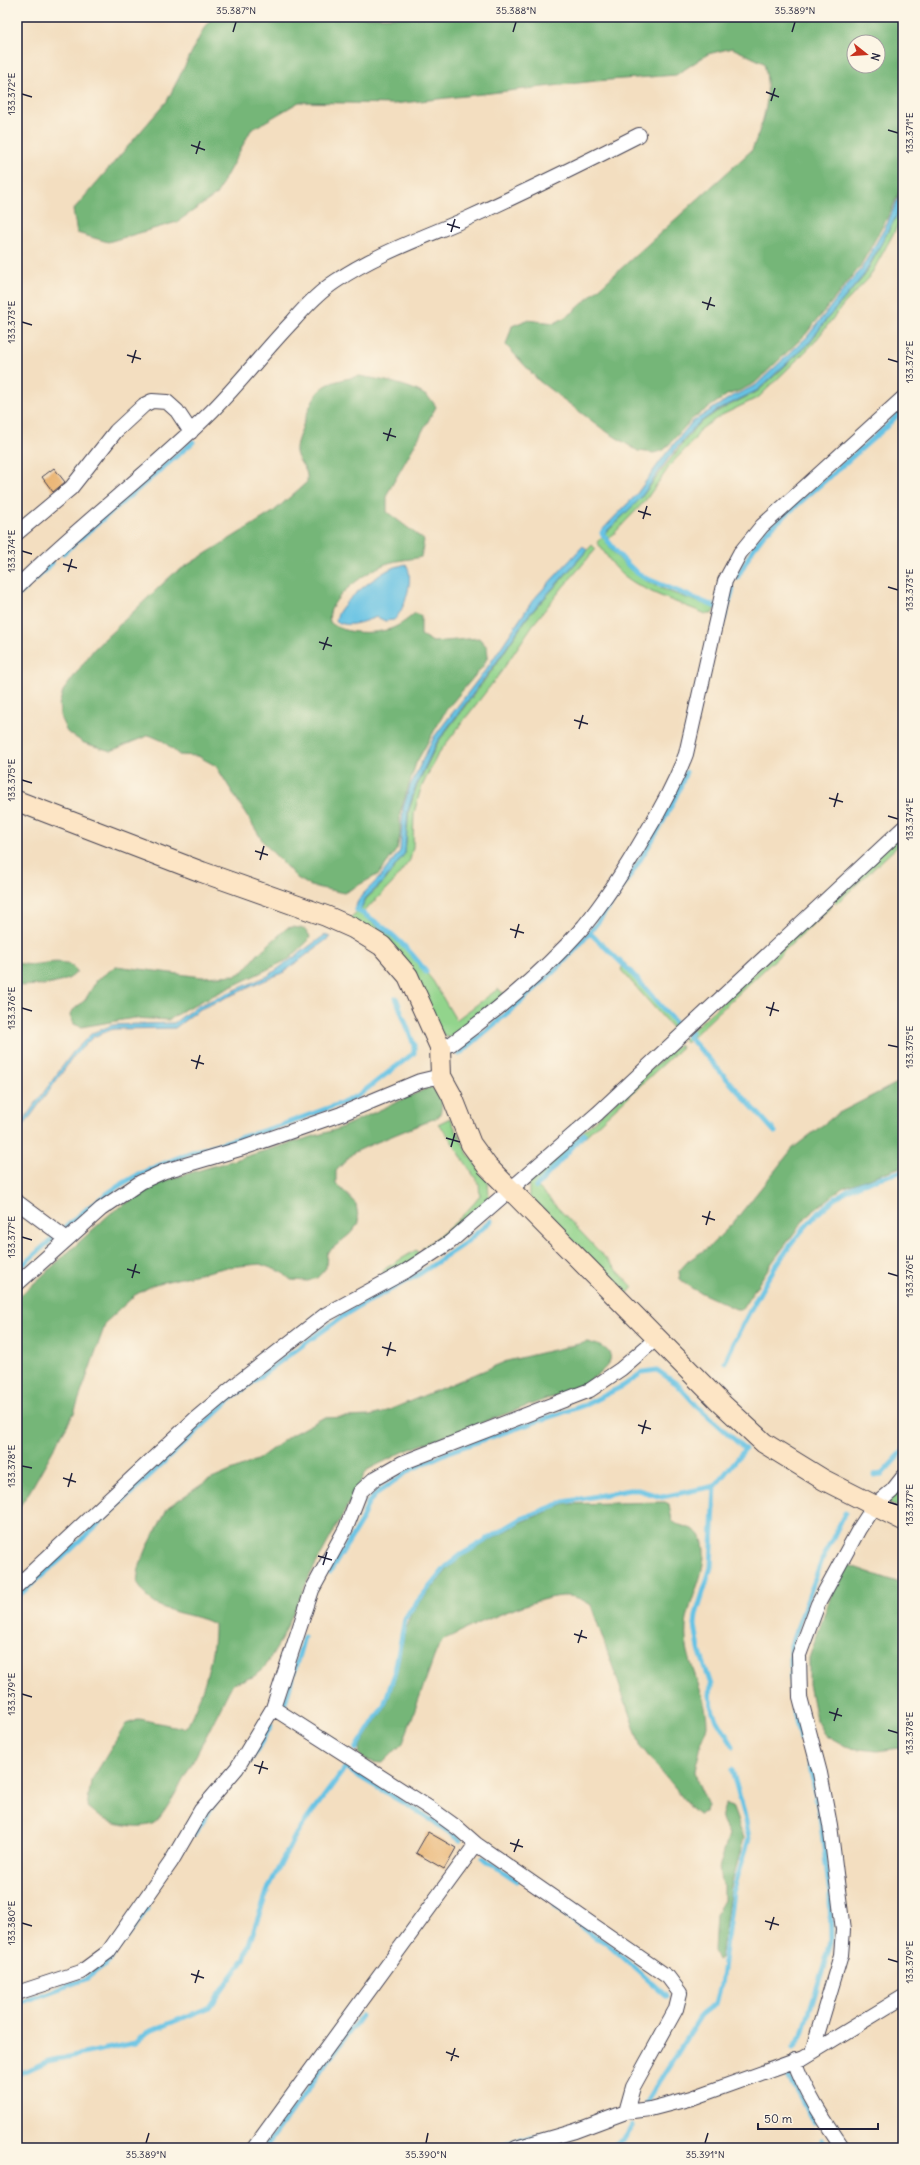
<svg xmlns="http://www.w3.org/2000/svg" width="920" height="2165" font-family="Delius,sans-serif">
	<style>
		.green { fill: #92d48c; stroke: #5a7b64 }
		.forest { fill: #75b678; stroke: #4c6c5a; fill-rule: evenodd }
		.water { fill: #67c3e4; stroke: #447290 }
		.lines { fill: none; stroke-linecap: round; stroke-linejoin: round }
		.stream { stroke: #67c3e4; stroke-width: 5 }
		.building { fill: #e9b270 }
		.street-casing { stroke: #413e4f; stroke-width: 16 }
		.secondary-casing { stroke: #413e4f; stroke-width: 22 }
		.street { stroke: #fff; stroke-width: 14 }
		.secondary { stroke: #fde5c5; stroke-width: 20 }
		.ticks { fill: none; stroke: #22223b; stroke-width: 1.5 }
		.neatline { fill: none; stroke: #22223b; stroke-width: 1.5 }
		.ticks-label { font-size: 10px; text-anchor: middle; fill: #22223b }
	</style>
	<rect width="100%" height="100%" fill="#fcf5e5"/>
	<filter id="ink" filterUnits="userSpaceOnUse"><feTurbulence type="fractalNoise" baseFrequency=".025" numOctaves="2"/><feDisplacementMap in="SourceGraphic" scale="8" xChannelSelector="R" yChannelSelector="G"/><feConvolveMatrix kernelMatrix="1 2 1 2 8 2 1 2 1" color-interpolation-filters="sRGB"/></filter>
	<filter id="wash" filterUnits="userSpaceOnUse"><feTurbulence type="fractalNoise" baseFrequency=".012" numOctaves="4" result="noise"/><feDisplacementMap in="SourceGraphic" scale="16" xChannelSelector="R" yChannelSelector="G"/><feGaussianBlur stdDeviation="0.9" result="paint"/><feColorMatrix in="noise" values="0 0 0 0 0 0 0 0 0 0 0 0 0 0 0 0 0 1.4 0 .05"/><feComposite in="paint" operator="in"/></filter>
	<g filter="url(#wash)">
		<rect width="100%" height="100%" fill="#f3dec0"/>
		<path class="green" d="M903 202V216L869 278 844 304 813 344 759 397 720 416 701 429 694 440 672 463 645 501 606 542C635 586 670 591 715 608L712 614H706C680 603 643 592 622 574 612 565 605 553 597 542L640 499 696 426 716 412 758 391 811 342 826 320 865 275Z
			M592 545 596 549 563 587 532 626 501 672 438 754 421 788 414 813 413 847 410 860 391 885 361 914 407 949 433 981 456 1020 498 989 507 996 450 1038 445 1036 350 918 357 912 359 913 366 899 385 881 405 853 409 810 416 788 438 742 493 669 527 618Z
			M903 831V841L836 904 834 899Z
			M828 904 832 906 686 1043 683 1039Z
			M624 962 683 1029 676 1031 674 1030 621 970Z
			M678 1045 682 1047 580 1141 538 1187 633 1287 626 1295 529 1196V1181Z
			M450 1118 468 1154 488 1181 489 1198 456 1231 426 1253 422 1248C443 1235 464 1216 480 1196L479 1184 445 1131 438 1124Z
			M416 1250 421 1257 385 1278 383 1270Z
			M903 1482V1510L887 1502Z"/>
		<path class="forest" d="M213 17H903V180L901 188 890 213 859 268 805 335 755 383 739 391 727 395 692 419 664 450 654 453 638 451 604 430 539 381 506 345 512 326 527 320 555 323 572 313 752 150C765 117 772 97 764 63L732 48 708 54 676 75 596 81 394 104 299 102 251 130 216 195 177 222 108 242 77 233 73 210 167 101 205 26ZM854 42H878V66H854Z
			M360 376C380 380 427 386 436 407L387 494V512L424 540 421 557C409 560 392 560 381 566 364 574 324 601 330 622 342 634 370 634 386 630 397 628 407 620 415 613L421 616V635L433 642 479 638 487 647 488 656 483 666 446 710 416 763 400 813V835L397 849 379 874 344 893 311 886 297 878 264 843 216 766 198 756 179 755 163 741 149 735 111 751 84 743 67 732 61 719 59 705 63 691 94 649 173 574 273 512 307 482C309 467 298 464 296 452 295 443 301 433 303 425 317 386 319 384 360 376Z
			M293 927 305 929 310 936 306 943 289 959 185 1009 169 1020 134 1018 81 1027 74 1024 70 1016 71 1012 85 1000 97 980 116 966 202 977 236 975 244 971 258 954 287 928Z
			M17 962C35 971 63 952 77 971 67 987 34 985 17 986Z
			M903 1080V1166L842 1188 806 1217 771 1264 742 1309H736L693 1289 680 1279 679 1271 688 1261 709 1247 733 1223 793 1148 837 1114Z
			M430 1087C441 1092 445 1107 438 1117L370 1145 353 1153 336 1171V1183L356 1204 359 1223 350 1234 327 1253 326 1268 317 1278 308 1281 291 1280 282 1272 260 1264 228 1267 155 1284 135 1295 106 1322 74 1413 30 1491 17 1510V1299L111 1213 160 1182 338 1129Z
			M587 1342C633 1352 601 1374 579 1387L405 1451 367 1470 310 1575 282 1638 264 1668 253 1677 233 1683C221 1705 169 1815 154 1823 142 1830 114 1824 101 1818 96 1815 91 1810 87 1807L91 1781 126 1724 140 1719 183 1728 187 1726C202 1697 215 1656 214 1624 194 1613 164 1614 148 1598 144 1594 141 1587 137 1582L139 1568 147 1548 168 1507 207 1481 257 1460 291 1435 323 1418 370 1416 382 1413 507 1361Z
			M665 1502 669 1504 672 1521C680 1528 698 1526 702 1539 711 1569 688 1598 686 1627 683 1661 707 1691 707 1725 707 1732 702 1738 701 1745 700 1751 695 1768 695 1772 697 1783 704 1795 708 1806L705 1812 698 1814 691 1808 641 1747 591 1605C583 1600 578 1597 568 1596 542 1594 471 1626 445 1639L439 1645 434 1657 403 1743 383 1763C375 1763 363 1761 359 1754L360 1747 386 1706 396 1676 404 1635 411 1613 448 1569 461 1557 522 1522 566 1504Z
			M848 1565 903 1584V1743L900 1748 877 1751 849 1748 824 1734 816 1720 809 1684V1658L839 1573 843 1566Z
			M726 1804 732 1806 744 1838 731 1886 721 1958 718 1960 714 1951 716 1914 724 1900V1885L721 1882 719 1868 729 1834C723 1822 718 1818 726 1804Z"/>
		<path class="water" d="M903 187V200L897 215 864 275 826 320 811 341 758 390 716 411 695 426 668 459 640 499 603 535 600 532 636 495 664 456 692 422 731 397 756 385 807 337 849 283 860 271 887 224Z
			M583 546 587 550 527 617 496 663 437 742 415 788 408 811 405 853 384 881 366 898 359 912 355 911 357 903 362 895 380 877 400 851 403 808 410 786 434 737 487 668 533 600Z
			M406 564C415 577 405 610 394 620L385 621 377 617C364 621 348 629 336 621 336 605 374 578 388 570 393 567 400 566 406 564Z
			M325 935 330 937 284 972 198 1010 175 1028 113 1029 93 1037 74 1056 17 1135V1129L73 1052 92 1033 113 1025 174 1023 195 1007 268 976Z"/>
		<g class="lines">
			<path class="stream" d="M604 531 602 533C614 549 626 566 643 577L726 611
				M63 553 193 442
				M737 578 753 549 765 533 884 429 903 409
				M34 581 52 563
				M17 596 26 588
				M721 628 733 589
				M359 907 357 910C386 927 407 945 426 972
				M590 933 629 970 681 1029
				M691 1033 688 1036 775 1132
				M459 1054C498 1021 539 988 574 951 596 927 614 900 632 873 652 841 673 808 686 772
				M536 1187 584 1134
				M66 1227C90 1205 114 1186 144 1172 158 1165 174 1160 189 1153L276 1127 347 1101 360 1094 414 1053V1045L396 998
				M17 1270 53 1238
				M725 1362C751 1305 790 1228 843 1193 860 1182 884 1177 903 1171
				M874 1475 882 1474 903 1451
				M330 1572 361 1522 368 1503 377 1493 410 1470 451 1451 585 1405 623 1386 643 1372 657 1370 677 1384 697 1406 745 1449 715 1486 711 1567 696 1615 695 1625 699 1649 711 1685 710 1696 713 1713 733 1746
				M17 1597 62 1558 233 1397 282 1360 349 1312 421 1273 465 1243 491 1221
				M285 1703 304 1637
				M800 1739 791 1698V1645L822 1560 845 1513
				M356 1749 384 1705 394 1676 405 1619 409 1612 446 1567 461 1555 521 1519 564 1502 629 1490H638L662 1497 715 1486
				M240 1774 254 1755 271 1725
				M194 1835 215 1803
				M483 1858 517 1881
				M555 1906 595 1938 607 1943 666 1996
				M17 2004 86 1979 109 1961 147 1909
				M793 2048 803 2033 831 1942 830 1895 820 1817 808 1756
				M17 2075 48 2061 135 2043 148 2032 210 2007 244 1959 268 1889 296 1834 345 1768 424 1815 460 1840
				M788 2076 814 2123
				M646 2102 701 2015 716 2003 721 1985 733 1892 749 1839 746 1820 732 1770
				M822 2140 828 2148
				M265 2148 361 2016
				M488 2148 543 2134
				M609 2148 623 2139 633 2125"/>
		</g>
		<g id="blocks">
			<path class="building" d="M54 468 65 482 53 492 42 477Z
				M428 1832 456 1848 444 1869 416 1853Z"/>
		</g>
	</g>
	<g filter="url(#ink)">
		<use href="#blocks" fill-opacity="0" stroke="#413e4f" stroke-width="1"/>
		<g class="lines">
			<g class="street-casing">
				<path id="street" d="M17 533 71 488 116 431 144 405 152 401 167 402 177 411 191 432
					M17 587C79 525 150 473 212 411 240 383 265 350 293 321 306 306 319 292 336 281 376 254 422 238 466 219 525 192 582 164 639 135
					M440 1047 451 1044C499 1009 545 971 584 926 607 898 627 866 645 835 661 809 675 783 686 754L725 581 740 553 762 526 903 398
					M17 1202 67 1239
					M17 1284 101 1209 141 1182 165 1171 243 1148 341 1114 420 1081 441 1076
					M17 1586 195 1419 239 1382 325 1315 406 1271 450 1242 598 1113 903 828
					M273 1708 434 1811 459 1829 476 1844 668 1977 680 1993 676 2009 633 2087 626 2112
					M17 1993 81 1972 108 1952 171 1862 201 1810 237 1768 273 1708 312 1590 346 1528 360 1492 374 1479 402 1463 590 1390 621 1369 657 1338
					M812 2052 841 1955 843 1930 830 1825 820 1773 800 1697 799 1655 818 1604 859 1529 874 1506 892 1491 903 1477
					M794 2060C805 2092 824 2120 843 2148
					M254 2148 476 1844
					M516 2148 575 2131 626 2112 650 2109 692 2098 803 2058 903 1997"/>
			</g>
			<g class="secondary-casing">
				<path id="secondary" d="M17 801 202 872 326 916 353 928 382 946 408 976 440 1047 441 1076 452 1096 471 1144 487 1166 720 1402 764 1443 824 1480 903 1520"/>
			</g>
			<use href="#street" class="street"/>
			<use href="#secondary" class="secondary"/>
		</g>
	</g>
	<path class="ticks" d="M233 32 236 22M513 32 516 22M792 32 795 22M766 92 779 97M22 94 32 97M771 101 775 88M888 130 898 133M191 145 205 150M196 154 200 141M447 224 460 228M451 232 455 219M702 302 715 306M707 310 711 297M22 322 32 325M127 355 141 359M888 359 898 362M132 363 136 350M383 433 396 437M387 441 391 428M638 511 651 515M643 519 647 506M22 551 32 554M63 564 77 568M68 572 72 559M888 587 898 590M319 642 332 646M323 650 328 637M574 720 588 724M579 729 583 715M22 780 32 783M829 798 843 802M834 807 838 793M888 816 898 819M255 851 268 855M260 860 264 846M510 929 524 933M515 938 519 924M766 1007 779 1011M22 1008 32 1011M770 1016 774 1002M888 1045 898 1047M191 1060 204 1064M196 1069 200 1055M446 1138 460 1142M451 1147 455 1133M702 1216 715 1220M706 1225 710 1211M22 1237 32 1240M127 1269 140 1273M888 1273 898 1276M132 1278 136 1264M382 1347 396 1351M387 1356 391 1342M638 1425 651 1429M642 1434 646 1420M22 1466 32 1468M63 1478 76 1482M68 1487 72 1473M888 1502 898 1505M318 1556 332 1560M323 1565 327 1552M574 1634 587 1638M578 1643 582 1630M22 1694 32 1697M829 1712 842 1716M834 1721 838 1708M888 1730 898 1733M254 1765 268 1769M259 1774 263 1761M510 1843 523 1847M514 1852 519 1839M765 1921 779 1925M22 1923 32 1926M770 1930 774 1917M888 1959 898 1962M191 1974 204 1978M195 1983 199 1970M446 2052 459 2057M451 2061 455 2048M146 2143 149 2133M426 2143 428 2133M705 2143 708 2133"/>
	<rect width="920" height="2165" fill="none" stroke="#fcf5e5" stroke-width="44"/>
	<g transform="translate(866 54) rotate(107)"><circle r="19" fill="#fcf5e5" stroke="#a5a1a1"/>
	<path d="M0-3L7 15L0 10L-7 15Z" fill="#c8321e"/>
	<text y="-6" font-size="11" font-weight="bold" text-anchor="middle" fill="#22223b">N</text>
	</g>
	<path d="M758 2123v6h120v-6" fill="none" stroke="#22223b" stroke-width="2"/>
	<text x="764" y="2123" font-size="12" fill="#22223b" stroke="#fcf5e5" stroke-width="3" paint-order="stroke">50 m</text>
	<rect x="22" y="22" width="876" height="2121" class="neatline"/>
	<g class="ticks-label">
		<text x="236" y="14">35.387°N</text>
		<text x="516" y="14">35.388°N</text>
		<text x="795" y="14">35.389°N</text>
		<text transform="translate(11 94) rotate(-90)" y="4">133.372°E</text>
		<text transform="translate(909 133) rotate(-90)" y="4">133.371°E</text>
		<text transform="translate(11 322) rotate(-90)" y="4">133.373°E</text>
		<text transform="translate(909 362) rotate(-90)" y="4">133.372°E</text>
		<text transform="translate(11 551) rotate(-90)" y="4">133.374°E</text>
		<text transform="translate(909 590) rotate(-90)" y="4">133.373°E</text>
		<text transform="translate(11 780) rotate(-90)" y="4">133.375°E</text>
		<text transform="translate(909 819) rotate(-90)" y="4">133.374°E</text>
		<text transform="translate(11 1008) rotate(-90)" y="4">133.376°E</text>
		<text transform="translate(909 1047) rotate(-90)" y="4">133.375°E</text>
		<text transform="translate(11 1237) rotate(-90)" y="4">133.377°E</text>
		<text transform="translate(909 1276) rotate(-90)" y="4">133.376°E</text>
		<text transform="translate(11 1466) rotate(-90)" y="4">133.378°E</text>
		<text transform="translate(909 1505) rotate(-90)" y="4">133.377°E</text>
		<text transform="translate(11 1694) rotate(-90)" y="4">133.379°E</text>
		<text transform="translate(909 1733) rotate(-90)" y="4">133.378°E</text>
		<text transform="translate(11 1923) rotate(-90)" y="4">133.380°E</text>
		<text transform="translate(909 1962) rotate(-90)" y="4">133.379°E</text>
		<text x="146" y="2158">35.389°N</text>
		<text x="426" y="2158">35.390°N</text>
		<text x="705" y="2158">35.391°N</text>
	</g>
</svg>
